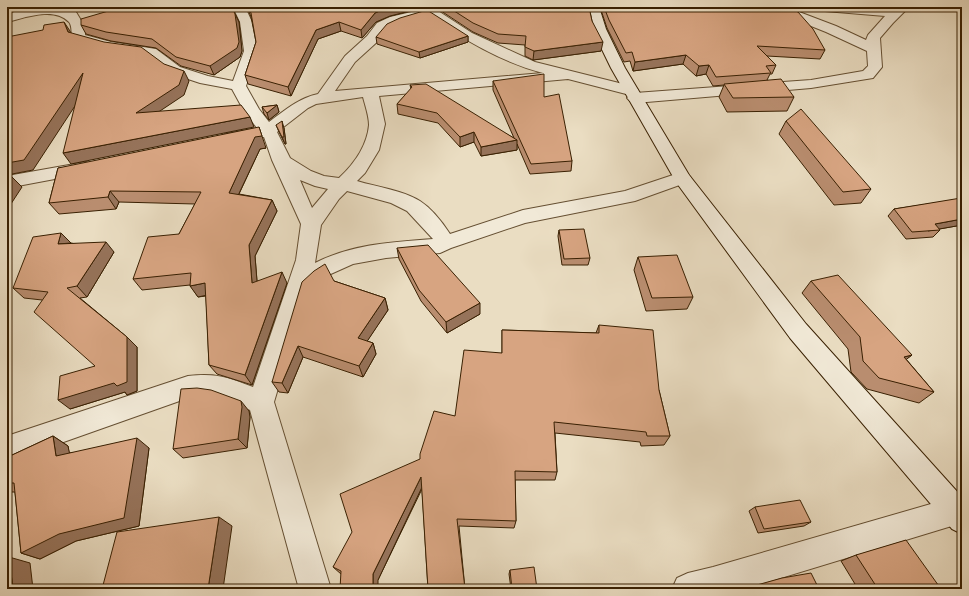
<svg xmlns="http://www.w3.org/2000/svg" width="969" height="596" font-family="Alegreya,serif">
	<style>
		.lines { fill: none; stroke-linecap: round; stroke-linejoin: round }
		.street-casing { stroke: #654f32; stroke-width: 2 }
		.secondary-casing { stroke: #392002; stroke-width: 2 }
		.street { fill: #f1e9d7; fill-rule: evenodd }
		.secondary { fill: #f1e9d7; fill-rule: evenodd }
		.wall { fill: #b98d6f; stroke: #392002 }
		.shaded-wall { fill: #96735a; stroke: #392002 }
		.building { fill: #d7a481; stroke: #392002 }
	</style>
	<rect width="100%" height="100%" fill="#eaddc2"/>
	<filter id="stains"><feTurbulence type="fractalNoise" baseFrequency=".005" numOctaves="4"/><feColorMatrix values="0 0 0 0 .2 0 0 0 0 .09 0 0 0 0 .02 0 0 0 .5 -.17"/></filter>
	<radialGradient id="worn" r=".72"><stop offset=".6" stop-color="#630" stop-opacity="0"/><stop offset="1" stop-color="#630" stop-opacity=".3"/></radialGradient>
	<g class="lines">
		<g class="street-casing">
			<path id="street" d="M33 7H52L62 9 61 7H73L85 27V35L111 42 156 49 180 67 208 76 233 81 244 51 240 22 233 7H245L252 22 258 51 246 86 259 109 269 122C285 110 299 98 318 94L345 56 367 36 377 23 390 17 420 10 418 7H432L472 33 535 62 635 87 638 90 635 93 630 95 568 79 379 96 385 124 379 150 365 173 357 181C377 187 402 190 420 201 431 208 443 223 450 234L523 210 625 191 682 172 688 174 691 178 688 182 635 201 525 223 451 248 440 253 386 258 353 264 324 277 307 290 274 402 331 589H299L250 410C224 399 217 395 188 398L7 462V436L188 376C217 373 226 377 253 387L296 260 301 224 272 160 264 137 231 143 225 142 223 138 225 134 257 128 244 111 232 89 200 83 170 73 147 56 110 50 74 40C70 34 73 27 69 22 54 6 24 18 7 22V14ZM428 15C463 39 501 62 543 73L335 91 355 62 377 42 387 29 400 23ZM363 97C365 105 369 116 369 125 367 146 354 164 339 178L324 176 311 171 290 158 277 132 308 108 316 104ZM300 180 315 186 328 189 312 208ZM347 191 391 203 407 211 433 239C393 242 352 244 315 263L321 225 339 199Z
				M769 7H786L836 26 866 40 868 35 885 16 825 11 821 10 819 7H870L893 9 895 7H909L893 23 880 38 882 67 873 78 811 88 635 103 630 101 627 98 630 95 635 93 811 80 863 71 868 66 867 51 826 32 771 10Z
				M86 162 92 164 95 168 92 172 7 188V176Z
				M955 497 962 499V523L955 525 745 589H672L677 578 688 573 713 567Z"/>
		</g>
		<g class="secondary-casing">
			<path id="secondary" d="M587 7H599L606 29 625 68 689 175 806 324 962 497V534L952 529 790 338 676 182 611 68 592 29Z"/>
		</g>
		<use href="#street" class="street"/>
		<use href="#secondary" class="secondary"/>
	</g>
	<path class="wall" d="M247 7H417L418 9 390 16 376 22 362 38 341 31 318 39 291 96 248 84 245 75 256 42 251 17Z
		M435 7H589L592 21 601 51 533 60 525 56V45L498 43 473 32Z
		M600 7H785L825 50 820 59 767 56 776 65 772 74H770L767 80 794 97 787 111 727 112 719 97 724 85 713 86 706 74 696 76 683 64 633 71 630 61 624 62 607 28Z
		M235 14 239 22 242 51 240 57 214 75 181 66 156 48 111 41 86 34 81 25Z
		M468 36V42L420 58 377 44 376 37Z
		M493 81 544 97 572 161 571 171 530 174 517 144V150L481 156 474 142 460 147 438 123 398 114 397 104 411 89 410 85 514 138 493 90Z
		M277 105 279 112 269 120 264 114 262 107Z
		M786 121 871 189 861 203 834 205 779 134Z
		M276 125 284 128 286 144H285L279 132Z
		M266 148 260 149 239 194 272 200 277 211 255 256 257 281 287 283 252 385 217 374 209 365 206 296 198 297 190 285 142 290 133 279 179 234 195 204 119 202 116 209 59 214 49 203 58 168Z
		M962 199V225L939 229 940 230 933 237 906 239 888 216 894 209Z
		M559 230 590 258 588 265H562L558 236Z
		M71 243 114 252 87 297 80 298 127 337 137 347V391L127 395 125 392 70 409 95 366 42 300 24 298 13 288Z
		M397 248 480 314 447 333 421 301 399 259Z
		M638 257 693 297 687 309 646 311 634 270Z
		M334 281 385 298 388 310 367 341 373 343 376 354 363 377 303 357 288 393 279 392 272 382Z
		M811 281 912 355 906 359 934 392 919 403 867 389 851 372 848 349 802 293Z
		M599 325 659 390 670 436 664 445 641 446 640 442 555 433 557 472 555 480H515L516 521 514 528 459 526 465 589H428L422 489 378 580 341 574 333 567 455 416 502 353V330L596 333Z
		M249 411 250 417 247 448 183 458 173 449Z
		M53 436 68 446 69 453 149 448 139 526 76 541 40 559 21 553 15 492H7V457L10 456Z
		M962 474V479L959 475Z
		M755 507 811 522 804 526 758 533 749 511Z
		M856 555 941 589H858L841 561Z
		M510 570 537 589H511L509 574Z
		M736 586 737 589H728Z"/>
	<path class="shaded-wall" d="M388 7H417L418 9 390 16 376 22 362 38 361 30 375 13Z
		M235 14 239 22 242 51 240 57 214 75 210 66Z
		M64 22 70 31 74 41 68 32Z
		M339 22 341 31 318 39 291 96 288 87 316 30Z
		M468 36V42L420 58 419 52Z
		M603 42 601 51 533 60 534 51Z
		M686 55 683 64 633 71 635 62Z
		M709 65 706 74 696 76 699 66Z
		M184 71 189 81 184 95 142 123 136 113Z
		M83 73 90 83 33 170 7 175V163Z
		M277 105 279 112 269 120 267 113Z
		M250 117 254 127 71 164 63 153Z
		M282 121 284 128 286 144H285L282 137Z
		M259 127 266 148 260 149 234 204 229 193Z
		M474 132V142L460 147V137Z
		M517 140V150L481 156V147Z
		M12 177 22 187 7 210V185Z
		M110 191 119 202 116 209 108 197Z
		M272 200 277 211 255 256 258 294 252 283 249 245Z
		M962 219V225L928 231 935 224Z
		M61 233 71 243 58 244Z
		M106 242 114 252 87 297 77 286Z
		M282 272 287 283 252 385 245 375Z
		M205 283 212 294 198 297 190 286Z
		M385 298 388 310 362 349 358 338Z
		M480 303V314L447 333 446 322Z
		M127 337 137 347V391L127 395 125 392 70 409 58 400Z
		M373 343 376 354 363 377 359 366Z
		M298 346 303 357 288 393 282 383Z
		M912 355 898 366 904 357Z
		M241 401 249 411 250 417 247 448 238 439Z
		M53 436 68 446 72 465 56 456Z
		M137 438 149 448 139 526 76 541 40 559 21 553Z
		M421 477 423 485 378 580V589H373V574Z
		M219 517 232 526 223 589H208Z
		M9 557 30 563 33 589H13Z"/>
	<path class="building" d="M122 7H232L235 14 239 42 237 48 210 66 176 57 152 39 106 32 81 25V19Z
		M248 7H388L375 13 361 30 339 22 316 30 288 87 245 75 256 42 251 13Z
		M448 7H589L592 21 603 42 534 51 525 47 526 36 498 34 473 23Z
		M604 7H785L798 12 813 29 825 50 757 46 776 65 766 66 771 73 716 77 709 65 699 66 686 55 635 62 632 52 626 53 609 20Z
		M427 10 468 36 419 52 376 37 387 24 400 18Z
		M64 22 68 32 104 42 141 47 164 64 184 71 179 85 136 113 241 105 250 117 63 153 83 73 24 160 7 163V37L43 30 44 25Z
		M544 74V97L559 94 572 161 531 164 493 81Z
		M781 79 794 97 733 98 724 84Z
		M426 84 517 140 481 147 474 132 460 137 437 113 397 104 412 87 410 85Z
		M277 105 267 113 262 107Z
		M801 109 871 189 843 192 786 121Z
		M282 121 284 137H282L276 125Z
		M259 127 262 136 255 137 229 193 272 200 249 245 252 283 282 272 245 375 209 365 205 283 190 286 191 273 133 279 148 237 179 234 201 192 110 191 108 197 49 203 58 168Z
		M7 177H12L7 185Z
		M961 198 962 199V219L935 224 940 230 912 232 894 209Z
		M584 229 590 258 564 259 559 230Z
		M61 233 58 244 106 242 77 286 67 288 127 337V382L117 386 114 383 58 400 60 376 95 366 34 312 48 292 13 288 33 237Z
		M428 245 480 303 446 322 419 290 397 248Z
		M677 255 693 297 652 298 638 257Z
		M325 264 334 281 385 298 358 338 373 343 359 366 298 346 282 383 272 382 302 282 314 271Z
		M838 275 912 355 904 357 934 392 879 378 863 361 860 337 811 281Z
		M599 325 653 330 659 390 670 436H647L646 432 554 422 557 472 515 471 516 521 457 519 465 589H428L421 477 373 574V589H340L341 571 333 567 352 532 340 494 420 459V454L434 411 455 416 464 350 502 353V330L599 333Z
		M197 388 211 390 241 401 242 407 238 439 173 449 181 389Z
		M53 436 56 456 137 438 124 518 59 534 21 553 14 483H7V457L10 456Z
		M800 500 811 522 764 529 755 507Z
		M219 517 208 589H102L117 532Z
		M906 540 941 589H878L856 555Z
		M9 557 13 589H7V558Z
		M534 567 537 589H512L510 570Z
		M811 573 819 589H737L736 586 757 585 782 578Z"/>
	<rect width="969" height="596" fill="none" stroke="#eaddc2" stroke-width="24"/>
	<rect x="8" y="8" width="953" height="580" fill="none" stroke="#392002" stroke-width="2"/>
	<rect x="12" y="12" width="945" height="572" fill="none" stroke="#392002"/>
	<rect width="100%" height="100%" filter="url(#stains)"/>
	<rect width="100%" height="100%" fill="url(#worn)"/>
</svg>
